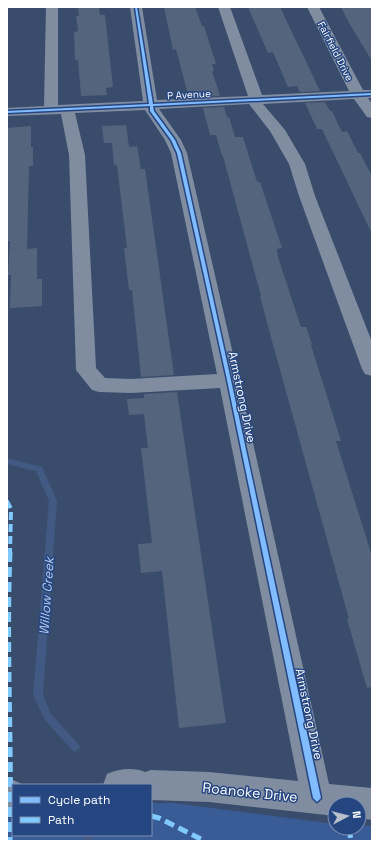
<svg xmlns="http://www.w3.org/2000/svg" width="379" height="848" font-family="'Space Grotesk',sans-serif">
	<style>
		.green { fill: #3a5c96 }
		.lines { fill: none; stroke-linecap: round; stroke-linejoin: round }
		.stream { fill: #425a83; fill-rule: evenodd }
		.building { fill: #55647d }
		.minor { fill: #808da1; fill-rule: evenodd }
		.quiet-far1 { stroke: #80caff; stroke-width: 4; stroke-dasharray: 8 4; stroke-linecap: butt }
		.quiet { stroke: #80caff; stroke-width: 5; stroke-dasharray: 10 5; stroke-linecap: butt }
		.cycleway-casing { stroke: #254680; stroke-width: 3 }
		.cycleway { fill: #80bcff; fill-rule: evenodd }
		.labels { text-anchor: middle; stroke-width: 3; stroke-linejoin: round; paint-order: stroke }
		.far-street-label { font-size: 10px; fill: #fff; stroke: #254680 }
		.street-label { font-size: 12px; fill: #fff; stroke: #254680 }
		.water-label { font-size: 13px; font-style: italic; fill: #b7ccee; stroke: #254680 }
		.near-street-label { font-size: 14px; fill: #fff; stroke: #254680 }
	</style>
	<rect width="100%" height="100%" fill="#3a4c6b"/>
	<path class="green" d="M151 803H173L335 824V828H359V825L372 826V841H7V819L13 817V835H151Z"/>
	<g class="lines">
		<path class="stream" d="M7 458 42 467 57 501 43 695 51 714 78 744 80 747 78 750 75 752 72 750 45 720 33 695 49 501 36 471 7 464Z
			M82 835H92L94 841H84Z"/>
	</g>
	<path class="building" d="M78 7H99L100 15H105L113 87 106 88 107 95 81 96 78 60H75L74 32 78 31 76 16H79Z
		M164 7H195L202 26H204L216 64H212L214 71H212L220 96 200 97 198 91H187L176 49 173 50Z
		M248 7H280L320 91 300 92 297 86 288 87 273 52 268 53Z
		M341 7H372V61L349 23Z
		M325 102 330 111H332L342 132 347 131 358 153H360L372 176V234L322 129H317L305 103Z
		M224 107 227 117H229L235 137H243L257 182H260L282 248 277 249 278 257 301 327H306L312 344 311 345 341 441H336L372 556V687L367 688 347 619H349L269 330 260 296H261L223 156H222L216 135H210L203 108Z
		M126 125 129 147 137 146 141 169H145L174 375 141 377 132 290H129L124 248H127L117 165 114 166 112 143H104L102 126Z
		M31 126V147H33V166H29L27 249 37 248V279H42V306L10 308 11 275H8L10 241H7V128Z
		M177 392 226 723 179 728 162 571 141 573 138 544 152 543 141 448H148L144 414 129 415 127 399 144 398V394Z"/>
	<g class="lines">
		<path class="minor" d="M46 7H58V105L143 101 130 7H142L157 100 248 96 218 7H230L262 95 349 91 307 7H319L363 90H372V98H368L372 104V118L367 117 354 99 263 104 285 130 305 164 315 196 372 342V376L365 374 362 369 299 196 289 164 270 131 249 104 159 109 181 140 187 153 239 380 329 784 372 788V820L359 818V804H335V816L209 802 151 800V785H103L107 774C119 769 133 767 145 772L151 770 209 772 298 781 220 388 131 393 99 392 92 390 76 370 69 155 61 114 7 116V108L44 106ZM145 110 165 140 171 153 217 374 131 379 105 378 96 368 85 155 75 113Z
			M13 780 24 785H13V810L7 811V781Z"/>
		<path class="quiet-far1" d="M7 501 11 509 10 553"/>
		<path class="quiet" d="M10 552C6 648 12 745 10 841
			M346 802V804
			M151 816 159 818 205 841
			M349 828 351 841"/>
		<g class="cycleway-casing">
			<path id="cycleway" d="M135 7H137L153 104 372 93V95L153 106 154 111 175 140 181 153 231 380 321 798 317 802 313 798 227 380 177 153 171 140 150 111V106L7 113V111L149 104Z"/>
		</g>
		<use href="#cycleway" class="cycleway"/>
	</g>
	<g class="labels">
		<g class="far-street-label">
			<text transform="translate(336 51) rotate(63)" y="4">Fairfield Drive</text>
			<text transform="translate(189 94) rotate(-3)" y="4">P Avenue</text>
		</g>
		<g class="street-label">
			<text transform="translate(242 397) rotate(78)" y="4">Armstrong Drive</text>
			<text transform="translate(309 714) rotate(78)" y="4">Armstrong Drive</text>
		</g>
		<g class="water-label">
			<text transform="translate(46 596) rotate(-86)" y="5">Willow Creek</text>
		</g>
		<g class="near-street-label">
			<text transform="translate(250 792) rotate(6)" y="5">Roanoke Drive</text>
		</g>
	</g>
	<rect width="379" height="848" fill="none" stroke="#ffffff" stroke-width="16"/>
	<rect x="12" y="784" width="140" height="52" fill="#254680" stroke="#7c90b3"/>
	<rect x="20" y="797" width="20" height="6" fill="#80bcff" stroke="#7c90b3"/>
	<text x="48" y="804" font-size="12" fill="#ffffff">Cycle path</text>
	<rect x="20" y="817" width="20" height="6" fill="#80caff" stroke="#7c90b3"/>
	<text x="48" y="824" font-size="12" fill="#ffffff">Path</text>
	<g transform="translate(347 816) rotate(83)"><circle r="19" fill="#254680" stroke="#7c90b3"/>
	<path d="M0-3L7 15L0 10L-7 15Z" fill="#bac0cb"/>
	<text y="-6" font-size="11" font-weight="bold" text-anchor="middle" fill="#ffffff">N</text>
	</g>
</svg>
